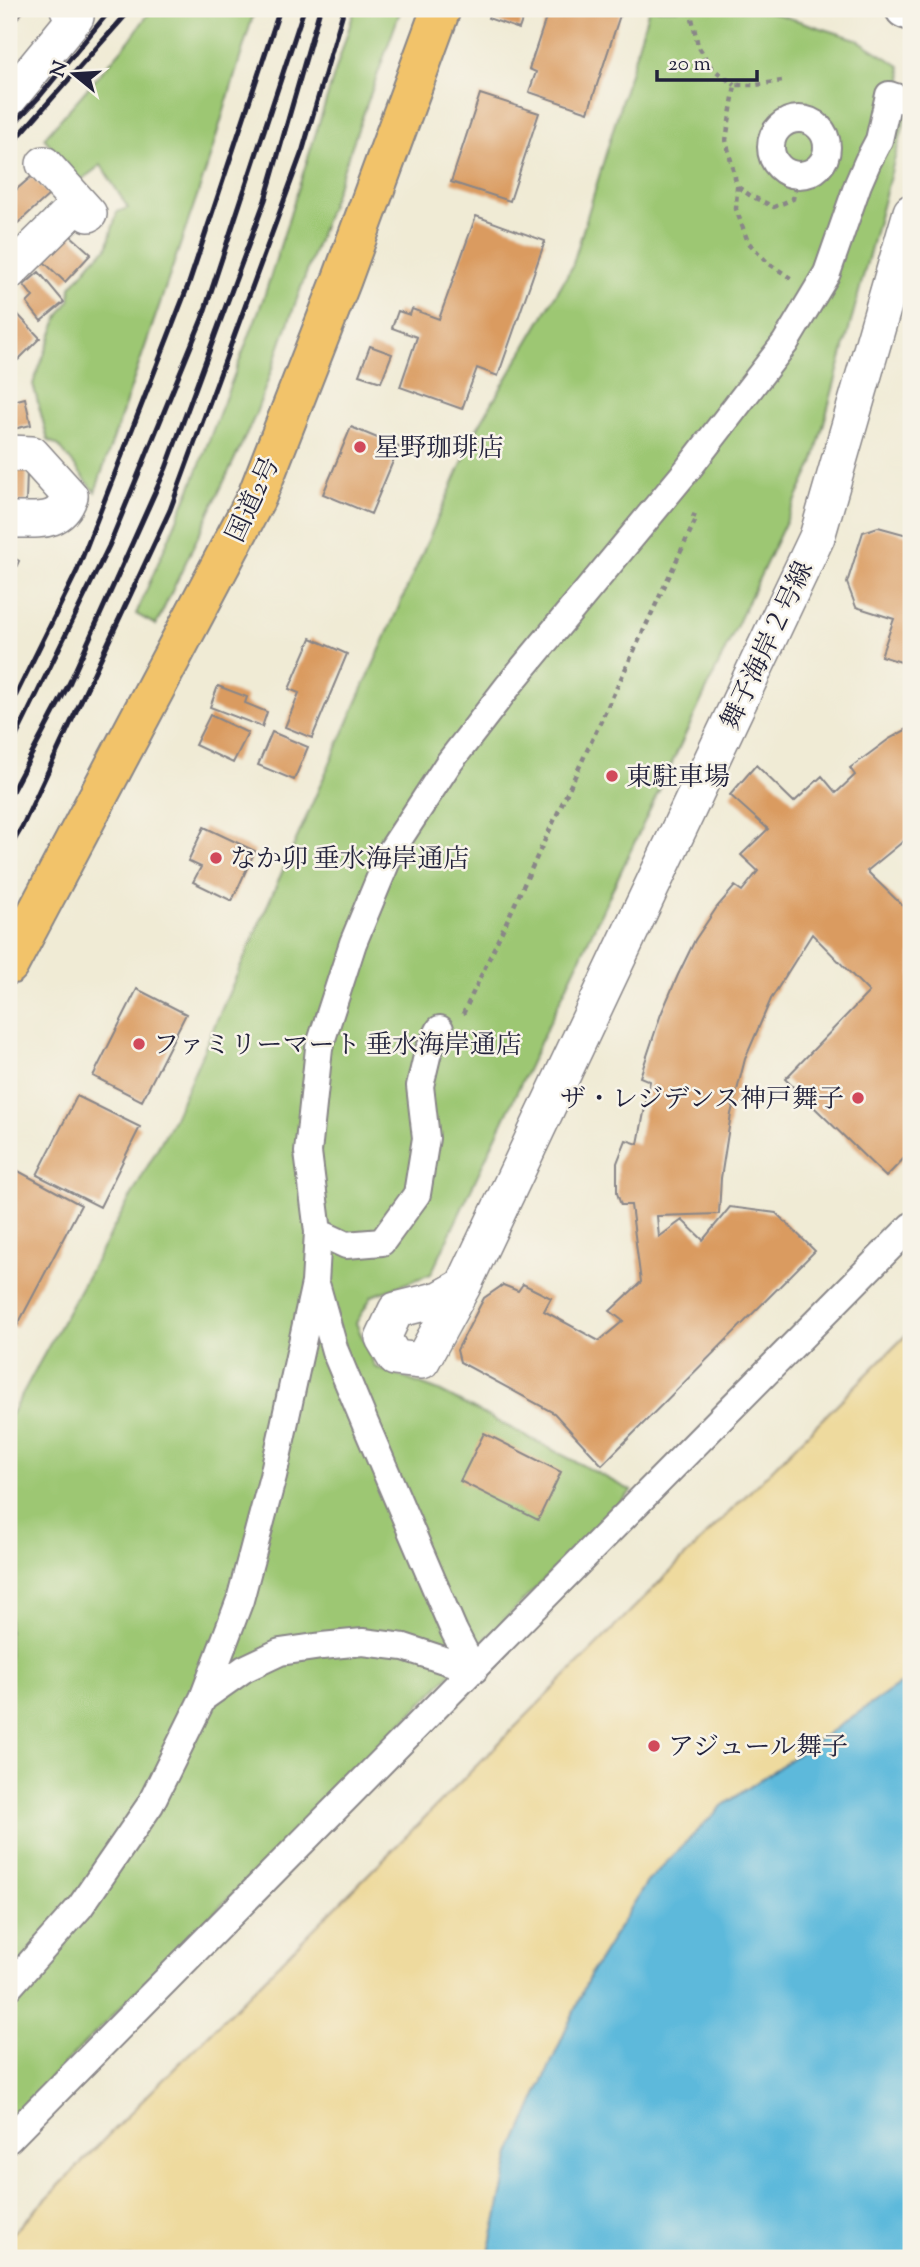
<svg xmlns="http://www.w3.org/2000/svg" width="920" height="2267" font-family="'Sorts Mill Goudy','Noto Serif JP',serif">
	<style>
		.green { fill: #9dc773; stroke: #607457; stroke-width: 2 }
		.sand { fill: #eeda9e; stroke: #887e6c; stroke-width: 2 }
		.water { fill: #5db9db; stroke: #406e8b; stroke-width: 2 }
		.building { fill: #da9b61 }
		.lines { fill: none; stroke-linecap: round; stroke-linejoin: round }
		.pedestrian-casing { stroke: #898688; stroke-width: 30 }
		.minor-casing { stroke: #898688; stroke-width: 38 }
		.tertiary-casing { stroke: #898688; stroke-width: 42 }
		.trunk-casing { stroke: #898688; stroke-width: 42 }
		.path { stroke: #898688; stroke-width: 4.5; stroke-dasharray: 5 5; stroke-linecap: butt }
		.pedestrian { stroke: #fff; stroke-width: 26 }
		.minor { stroke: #fff; stroke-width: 35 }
		.tertiary { stroke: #fff; stroke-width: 38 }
		.trunk { stroke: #f2c36a; stroke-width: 38 }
		.rail { stroke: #22223b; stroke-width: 5 }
		.poi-dot { fill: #d1495b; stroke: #f7f3e8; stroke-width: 2.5 }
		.labels { text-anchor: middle; stroke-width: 5; stroke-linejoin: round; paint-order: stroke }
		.poi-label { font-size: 26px; fill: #22223b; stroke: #f7f3e8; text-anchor: start }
		.street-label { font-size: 26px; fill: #22223b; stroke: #f7f3e8 }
	</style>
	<rect width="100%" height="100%" fill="#f7f3e8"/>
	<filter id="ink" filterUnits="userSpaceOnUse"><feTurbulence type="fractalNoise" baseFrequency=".0143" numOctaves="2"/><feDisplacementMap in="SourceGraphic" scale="14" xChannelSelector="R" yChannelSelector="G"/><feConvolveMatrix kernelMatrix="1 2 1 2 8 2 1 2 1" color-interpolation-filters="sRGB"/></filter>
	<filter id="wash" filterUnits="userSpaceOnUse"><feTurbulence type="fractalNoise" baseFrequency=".00686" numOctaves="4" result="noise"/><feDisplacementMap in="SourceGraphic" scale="28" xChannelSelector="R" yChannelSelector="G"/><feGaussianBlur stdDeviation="1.57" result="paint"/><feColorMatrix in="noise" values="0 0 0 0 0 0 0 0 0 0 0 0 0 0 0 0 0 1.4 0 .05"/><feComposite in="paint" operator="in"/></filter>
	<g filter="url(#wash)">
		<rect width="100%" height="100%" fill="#f0ebd5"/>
		<path class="green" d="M152 9H255L207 167 95 492 59 446 48 440 33 384 59 316 70 300 71 287 94 259 107 248 117 212 128 208 101 165 80 181 44 138 129 41Z
			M355 9H401L255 416 156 625 136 614 191 487 264 297Z
			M649 9H761L856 39 900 66 908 109 813 464 431 1274 372 1296 356 1323 375 1367 439 1391 632 1491 9 2120V1418L173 1120 477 429 572 267Z"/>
		<path class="sand" d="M911 1330V1682L899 1685 722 1806 647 1882 591 1973 511 2154 488 2258H9V2237L122 2121Z"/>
		<path class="water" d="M911 1682V2258H488L511 2154 591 1973 647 1882 722 1806 899 1685Z"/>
		<g id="blocks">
			<path class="building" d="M9 9H26L9 27Z
				M491 9H526L519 29 488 18Z
				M549 9H622L588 112 529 92 536 72 529 69Z
				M480 94 539 113 510 201 451 182Z
				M32 176 49 195 9 231V196Z
				M476 216 545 241 498 376 477 368 462 409 400 387 417 337 392 328 398 311 410 315 412 309 439 319Z
				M70 235 91 254 65 282 44 262Z
				M39 272 64 302 41 321 27 303 33 297 24 285Z
				M9 305 40 338 18 360 9 349Z
				M370 346 392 354 381 382 359 375Z
				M25 398 31 425 9 430V402Z
				M351 427 399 447 371 514 323 494Z
				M9 470H27L26 502H9Z
				M878 527 911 536V665L881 656 894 619 856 607 847 583 863 532Z
				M9 555 19 561 9 583Z
				M311 638 347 654 312 738 285 727 299 693 289 689Z
				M218 686 247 697 245 703 267 712 262 727 210 707Z
				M210 715 248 733 233 763 195 745Z
				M911 727V835L867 871 911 914V1151L886 1177 785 1079 869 992 812 934 771 999 745 1059 731 1114 721 1178 719 1214 657 1216 659 1237 682 1220 703 1240 730 1207 776 1213 815 1251 602 1465 554 1413 460 1362 457 1350 484 1298 503 1285 518 1291 523 1284 551 1298 544 1311 599 1341 623 1321 610 1311 641 1282 631 1205H621L617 1193V1163L626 1140 638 1144 650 1081 640 1077 661 1014 678 975 695 940 717 907 735 886 742 891 758 871 741 855 768 829 730 795 756 765 794 802 822 776 836 793 855 775 850 768 889 739Z
				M272 732 308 747 294 780 258 765Z
				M204 827 255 851 232 901 193 882 201 867 188 861Z
				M137 989 186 1014 142 1101 93 1076Z
				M77 1096 140 1127 100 1207 37 1175Z
				M9 1166 81 1205 16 1328 9 1324Z
				M484 1433 561 1472 538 1520 460 1481Z"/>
		</g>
	</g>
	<g filter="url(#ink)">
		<use href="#blocks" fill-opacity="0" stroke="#898688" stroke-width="2"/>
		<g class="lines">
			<g class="pedestrian-casing">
				<path id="pedestrian" d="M771 147a28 28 0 1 1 56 0a28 28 0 1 1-56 0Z
					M318 1232 346 1245 382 1242 417 1194 426 1138 420 1086 428 1052 440 1029
					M317 1287 335 1351 365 1423 454 1631 474 1670
					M203 1698 244 1669 280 1652 322 1646 363 1642 404 1647 474 1670
					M9 1987 80 1907 150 1805 203 1698 240 1600 273 1476 315 1283 318 1232 308 1152 319 1048 353 943 391 851 448 764 509 685 688 469 785 343 827 273 858 184 868 161 879 140 889 95 911 102
					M9 2139 911 1226"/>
			</g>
			<g class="minor-casing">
				<path id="minor" d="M9 99 76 17 68 9
					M44 164 89 214
					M9 272 79 203
					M9 453 32 454 70 496C60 526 36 519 9 520
					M463 1286 440 1299 396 1310 383 1338 395 1358 422 1361 463 1286 817 537 911 212"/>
			</g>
			<g class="tertiary-casing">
				<path id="tertiary" d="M905 9 911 11"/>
			</g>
			<g class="trunk-casing">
				<path id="trunk" d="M9 965 257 496 342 279 441 9"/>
			</g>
			<path class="path" d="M690 9 698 46 713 69 735 85
				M782 81 756 85H735L726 140 737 186 736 209 748 242 768 263 792 279
				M738 187 751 196 774 207 793 199 797 176
				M463 1014 697 517 689 514"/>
			<use href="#pedestrian" class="pedestrian"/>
			<use href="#minor" class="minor"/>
			<use href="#tertiary" class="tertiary"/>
			<use href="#trunk" class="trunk"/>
			<path class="rail" d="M9 129 40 96 111 9
				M9 147 131 9
				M9 709 77 571 189 283 280 9
				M9 751 109 546 202 319 304 9
				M9 797 70 682 166 468 265 200 320 9
				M9 849 22 827 170 510 303 149 344 9"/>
		</g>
	</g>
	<g class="poi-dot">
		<circle cx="360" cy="447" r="7"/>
		<circle cx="612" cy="776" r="7"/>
		<circle cx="216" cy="858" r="7"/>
		<circle cx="139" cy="1044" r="7"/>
		<circle cx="858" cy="1098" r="7"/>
		<circle cx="654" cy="1746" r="7"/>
	</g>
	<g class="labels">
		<g class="poi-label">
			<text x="374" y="456">星野珈琲店</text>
			<text x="626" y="785">東駐車場</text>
			<text x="230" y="867">なか卯 垂水海岸通店</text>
			<text x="153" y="1053">ファミリーマート 垂水海岸通店</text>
			<text x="844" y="1107" text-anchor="end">ザ・レジデンス神戸舞子</text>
			<text x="668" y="1755">アジュール舞子</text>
		</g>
		<g class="street-label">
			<text transform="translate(252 499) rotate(-65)" y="9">国道2号</text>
			<text transform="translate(766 645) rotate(-65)" y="9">舞子海岸２号線</text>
		</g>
	</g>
	<rect width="920" height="2267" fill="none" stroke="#f7f3e8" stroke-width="35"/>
	<g transform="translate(74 74) rotate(288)" stroke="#f7f3e8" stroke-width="5" paint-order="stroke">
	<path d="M0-5L12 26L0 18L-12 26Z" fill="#22223b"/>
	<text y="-10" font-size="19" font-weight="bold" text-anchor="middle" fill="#22223b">N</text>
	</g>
	<path d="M657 70v10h100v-10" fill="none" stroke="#22223b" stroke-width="3.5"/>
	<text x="668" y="70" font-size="21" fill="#22223b" stroke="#f7f3e8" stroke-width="5" paint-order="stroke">20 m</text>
</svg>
